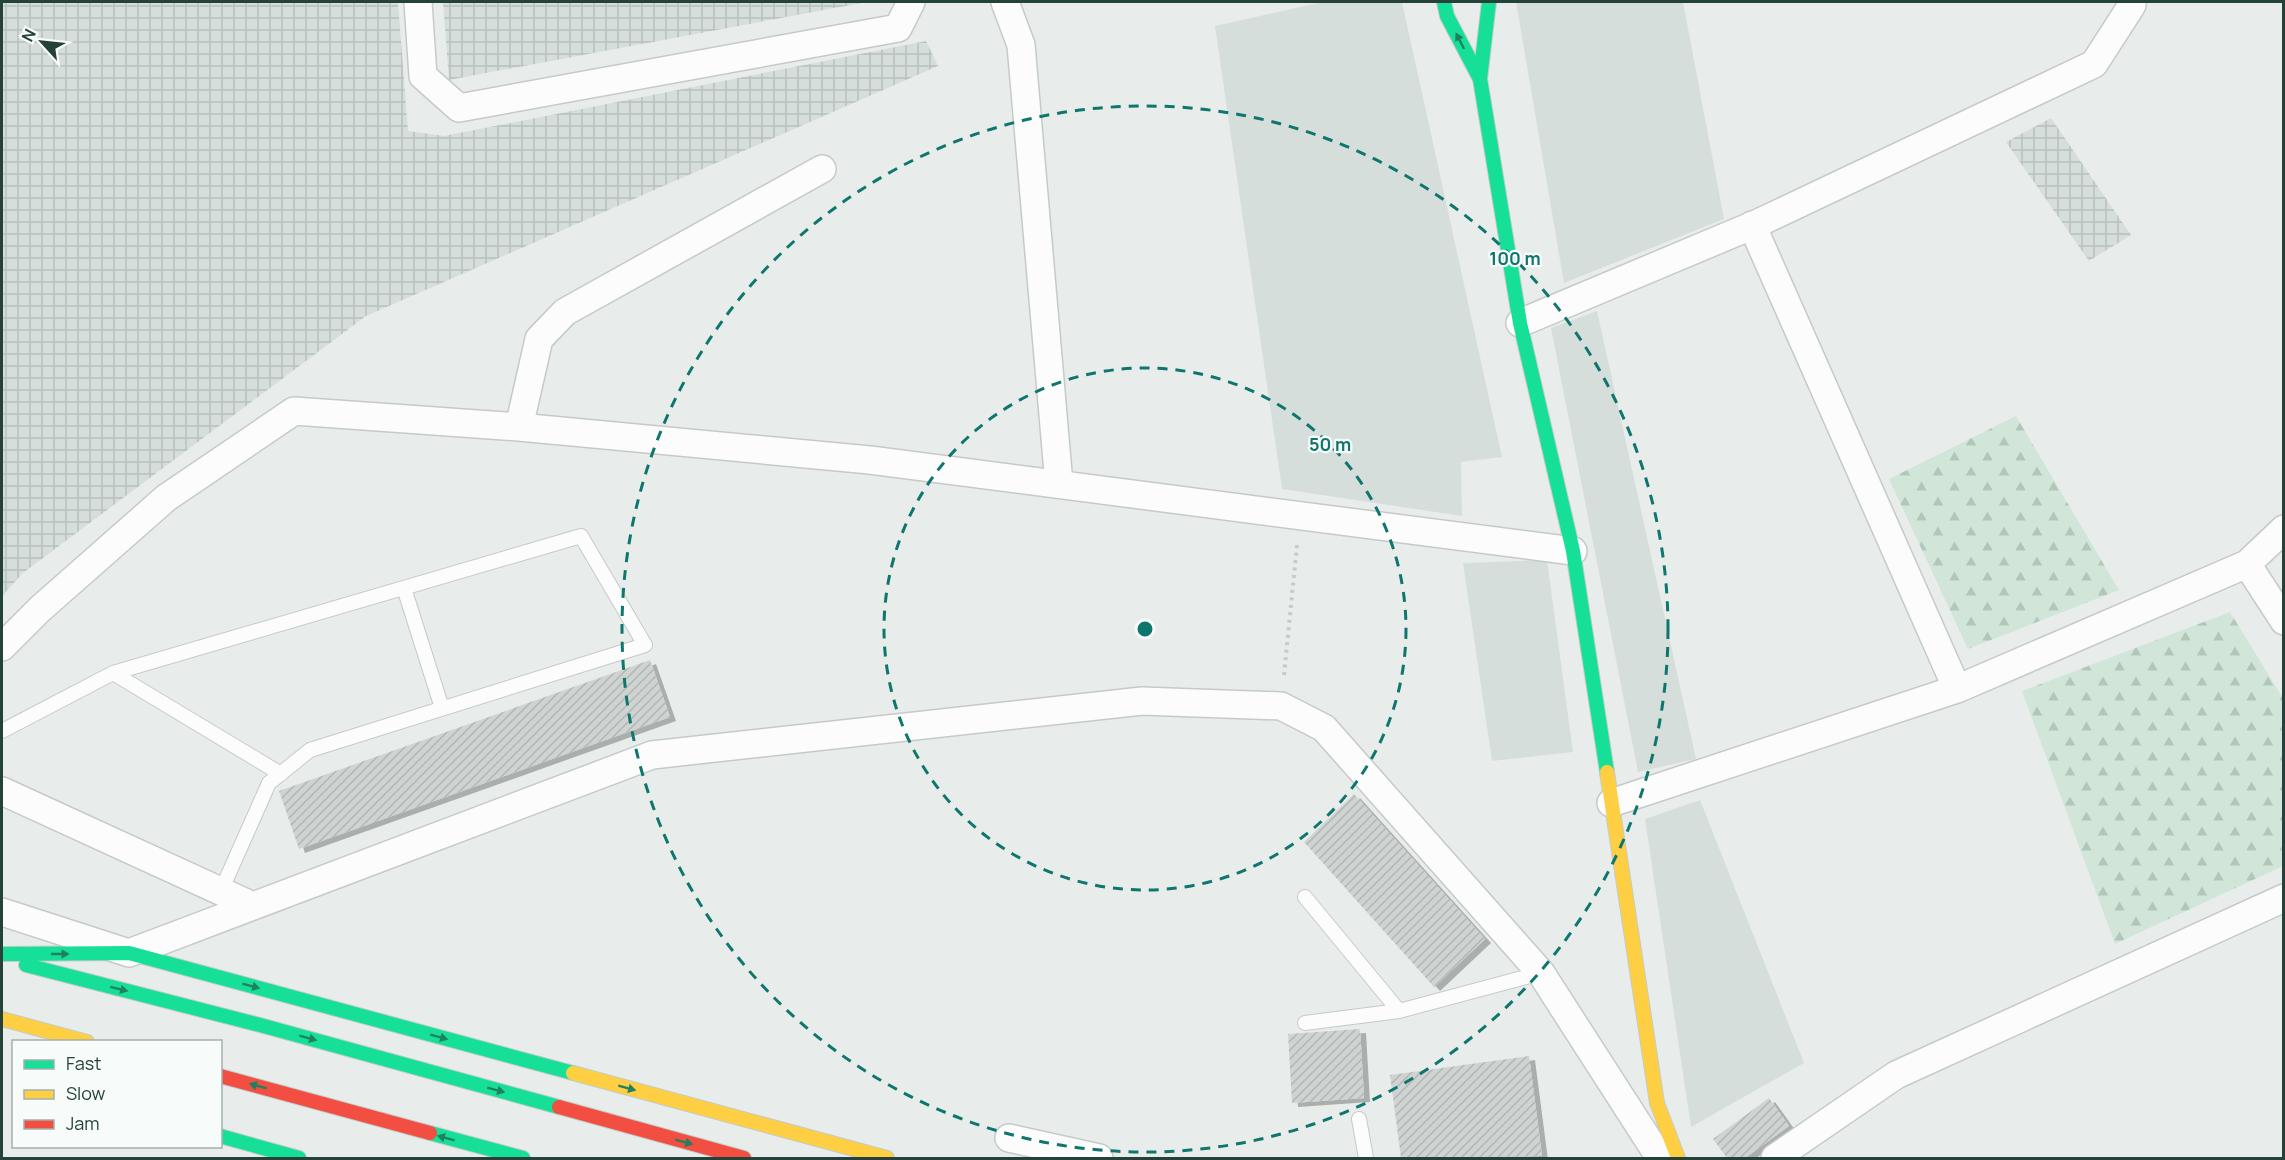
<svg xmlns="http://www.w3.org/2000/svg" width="2285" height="1160" font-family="Manrope,sans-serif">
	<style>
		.built { fill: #d6dedb }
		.industrial { fill: url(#industrial-grid) }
		.forest { fill: url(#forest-firs) }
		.building { fill: url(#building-hatch); filter: url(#shadow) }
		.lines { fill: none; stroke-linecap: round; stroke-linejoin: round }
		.lane-casing { stroke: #c5cac8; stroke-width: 16 }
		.street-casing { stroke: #c5cac8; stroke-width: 30 }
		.fast-casing { stroke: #c3ccc9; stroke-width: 16 }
		.slow-casing { stroke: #c3ccc9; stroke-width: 16 }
		.jam-casing { stroke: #c3ccc9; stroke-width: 16 }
		.path { stroke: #c3ccca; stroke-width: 4; stroke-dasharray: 3 4.5; stroke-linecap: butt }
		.lane { stroke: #fcfcfc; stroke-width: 14 }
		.street { stroke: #fcfcfc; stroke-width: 27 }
		.fast { stroke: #16e098; stroke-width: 14 }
		.slow { stroke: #ffcf43; stroke-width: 14 }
		.jam { stroke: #f24e42; stroke-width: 14 }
		.oneway { fill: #1e8160 }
		.ring { fill: none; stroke: #0f766e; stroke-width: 3; stroke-dasharray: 10 8 }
		.centre { fill: #0f766e; stroke: #f7fbf9; stroke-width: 3 }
		.ring-label { font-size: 18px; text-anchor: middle; font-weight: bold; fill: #0f766e; stroke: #f7fbf9; stroke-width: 4.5; stroke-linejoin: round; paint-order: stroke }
	</style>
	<defs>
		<pattern id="industrial-grid" width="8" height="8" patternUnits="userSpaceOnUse" patternTransform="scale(1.5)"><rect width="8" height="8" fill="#d6dedb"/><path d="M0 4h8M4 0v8" fill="none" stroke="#b8c0bd"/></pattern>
		<pattern id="forest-firs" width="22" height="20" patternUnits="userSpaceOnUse" patternTransform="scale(1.5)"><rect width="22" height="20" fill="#d1e6d8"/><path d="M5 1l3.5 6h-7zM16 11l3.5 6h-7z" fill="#b3c6ba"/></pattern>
		<pattern id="building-hatch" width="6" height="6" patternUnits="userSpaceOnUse" patternTransform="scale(1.5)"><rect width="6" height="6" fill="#cfd4d2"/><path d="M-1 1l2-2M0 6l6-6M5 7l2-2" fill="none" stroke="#b2b7b5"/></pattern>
		<filter id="shadow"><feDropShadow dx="6" dy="4" stdDeviation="0" flood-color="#0004"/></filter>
	</defs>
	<rect width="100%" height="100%" fill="#e8edeb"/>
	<path class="built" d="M1322 2H1402L1502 457 1461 462 1462 516 1282 489 1215 26Z
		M1516 2H1683L1724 219 1564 283Z
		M1597 311 1696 759 1638 772 1551 328Z
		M1547 560 1573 752 1492 761 1463 563Z
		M1700 800 1804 1063 1691 1127 1645 819Z"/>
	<path class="industrial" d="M2 2H398L408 131 444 136 926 41 938 66 366 316 23 573 2 596Z
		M443 2H867L449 80Z
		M2051 118 2131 235 2089 261 2006 142Z"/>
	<path class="forest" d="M2016 416 2119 590 1968 649 1889 479Z
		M2230 612 2283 698V866L2115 944 2022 691Z"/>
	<path class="building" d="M650 660 670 717 299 849 279 791Z
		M1354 794 1485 939 1434 987 1304 842Z
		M1360 1029 1364 1098 1292 1103 1288 1034Z
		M1529 1056 1542 1156 1401 1158 1390 1075Z
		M1769 1098 1789 1126 1745 1158H1727L1713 1139Z"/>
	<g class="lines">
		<g class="lane-casing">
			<path id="lane" d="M404 588 442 708
				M2 731 113 673
				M221 891 269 783 310 750 645 645 581 536 113 673 281 774
				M1305 897 1399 1011 1541 973
				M1305 1023 1399 1011
				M1359 1119 1366 1158"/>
		</g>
		<g class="street-casing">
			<path id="street" d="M418 2 423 76 459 108 898 28 911 2
				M1005 2 1021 45 1059 484
				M1752 225 1957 689
				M1520 323 1756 224 2094 64 2132 5V2
				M519 427 539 339 565 312 822 169
				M2247 564 2284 621
				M2 647 40 609 166 498 294 411 519 427 870 460 1573 551
				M2 791 253 906
				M1611 803 1957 689 2247 564 2284 529
				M2 912 129 953 652 755 1142 701 1281 706 1324 728 1541 973 1660 1158
				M1009 1138 1099 1158
				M1775 1158 1896 1075 2284 898"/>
		</g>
		<g class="fast-casing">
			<path id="fast" d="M1444 2 1447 16 1480 79
				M1489 2 1480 79 1520 323 1573 551 1607 772
				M2 954 129 953 573 1073
				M26 965 260 1025 559 1107
				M430 1133 523 1158
				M220 1136 299 1158"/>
		</g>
		<g class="slow-casing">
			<path id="slow" d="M1607 772 1657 1103 1678 1158
				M2 1019 87 1042
				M573 1073 887 1158"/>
		</g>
		<g class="jam-casing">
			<path id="jam" d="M220 1076 430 1133
				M559 1107 744 1158"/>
		</g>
		<path class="path" d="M1284 675 1297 545"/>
		<use href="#lane" class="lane"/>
		<use href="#street" class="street"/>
		<use href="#fast" class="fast"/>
		<use href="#slow" class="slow"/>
		<use href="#jam" class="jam"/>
	</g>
	<defs><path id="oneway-solid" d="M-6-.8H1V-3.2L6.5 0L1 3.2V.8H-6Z" transform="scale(1.5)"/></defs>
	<g class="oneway">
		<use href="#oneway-solid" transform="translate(1460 41) rotate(-117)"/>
		<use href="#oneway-solid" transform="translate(60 954)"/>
		<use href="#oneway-solid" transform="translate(251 986) rotate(15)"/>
		<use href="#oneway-solid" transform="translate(119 989) rotate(14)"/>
		<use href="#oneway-solid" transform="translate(439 1037) rotate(15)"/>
		<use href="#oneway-solid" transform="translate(308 1038) rotate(15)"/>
		<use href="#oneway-solid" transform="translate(258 1086) rotate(-165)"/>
		<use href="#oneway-solid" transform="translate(627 1088) rotate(15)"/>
		<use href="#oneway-solid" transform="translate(496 1090) rotate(15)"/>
		<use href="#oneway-solid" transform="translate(446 1138) rotate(-165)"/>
		<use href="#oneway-solid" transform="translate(684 1142) rotate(15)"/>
	</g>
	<g class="ring">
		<circle cx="1145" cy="629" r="261"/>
		<circle cx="1145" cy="629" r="523"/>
	</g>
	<circle cx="1145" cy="629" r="9" class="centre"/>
	<g class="ring-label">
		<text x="1515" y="265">100 m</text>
		<text x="1330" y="451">50 m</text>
	</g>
	<rect width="2285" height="1160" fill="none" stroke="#24423a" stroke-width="6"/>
	<rect x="12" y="1040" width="210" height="108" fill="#f7fbf9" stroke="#a3b1ad" stroke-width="1.5"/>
	<rect x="24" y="1060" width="30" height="9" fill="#16e098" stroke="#a3b1ad" stroke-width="1.5"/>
	<text x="66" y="1070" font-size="18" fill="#24423a">Fast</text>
	<rect x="24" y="1090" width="30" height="9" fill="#ffcf43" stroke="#a3b1ad" stroke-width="1.5"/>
	<text x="66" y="1100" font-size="18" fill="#24423a">Slow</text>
	<rect x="24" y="1120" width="30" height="9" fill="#f24e42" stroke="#a3b1ad" stroke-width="1.5"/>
	<text x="66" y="1130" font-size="18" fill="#24423a">Jam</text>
	<g transform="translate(42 42) rotate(297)" stroke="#f7fbf9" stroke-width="4.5" paint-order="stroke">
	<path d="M0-4.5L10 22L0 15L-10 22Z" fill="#24423a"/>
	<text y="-9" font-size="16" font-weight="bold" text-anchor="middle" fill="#24423a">N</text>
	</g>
</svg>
